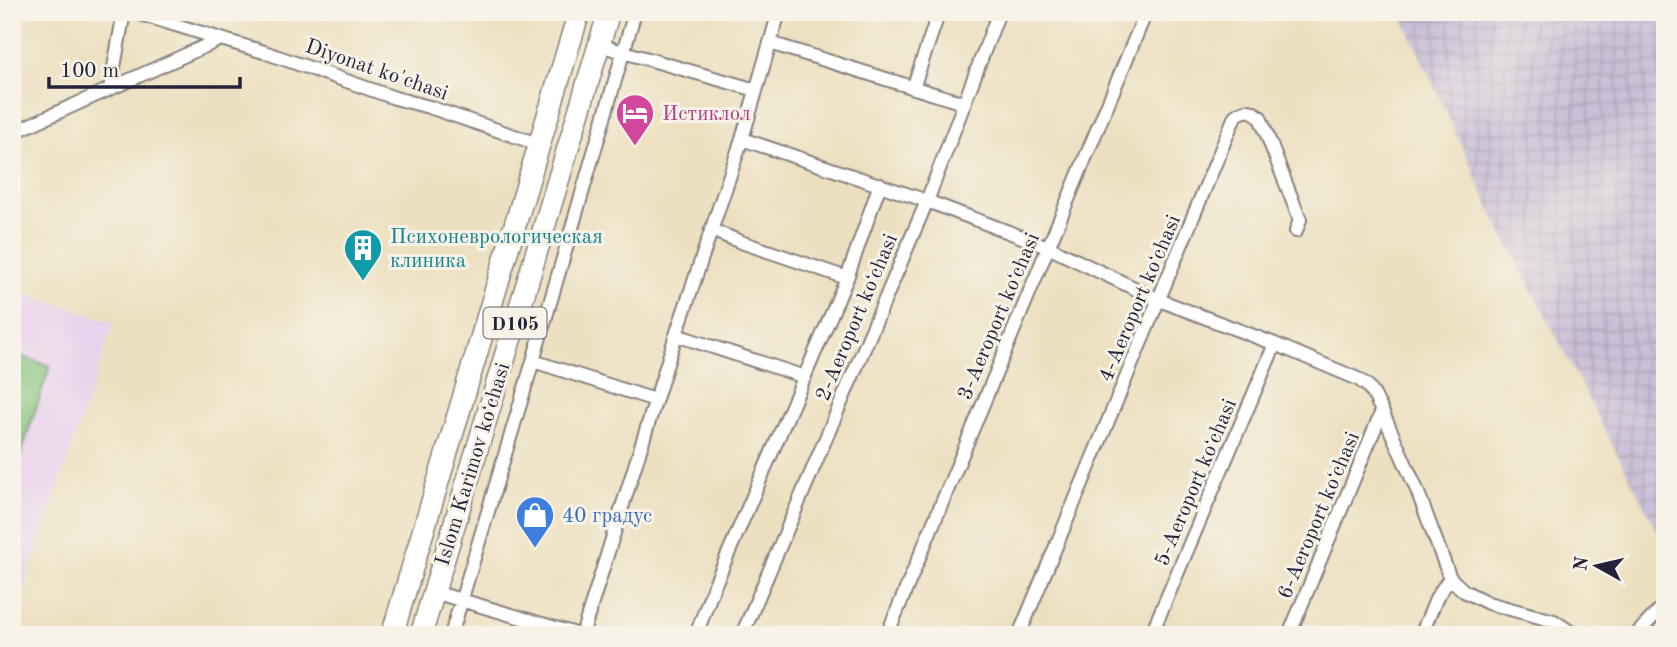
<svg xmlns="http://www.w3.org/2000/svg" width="1677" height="647" font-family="'Old Standard TT',serif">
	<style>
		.built { fill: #e9d2ed }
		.industrial { fill: url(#industrial-grid) }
		.garden { fill: #87c67e; stroke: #54745c; stroke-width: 2 }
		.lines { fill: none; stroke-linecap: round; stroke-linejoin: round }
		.street-casing { stroke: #88817e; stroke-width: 16 }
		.highway-casing { stroke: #88817e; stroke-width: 24 }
		.street { stroke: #fff; stroke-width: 12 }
		.highway { stroke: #fff; stroke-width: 21 }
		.labels { text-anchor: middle; stroke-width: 6; stroke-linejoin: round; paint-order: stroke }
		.shield { fill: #f7f3e8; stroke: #62616f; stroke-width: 2 }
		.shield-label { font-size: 19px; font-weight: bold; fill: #22223b }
		.street-label { font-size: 21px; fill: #22223b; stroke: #f7f3e8 }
		.hotel-label { font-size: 21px; fill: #b23c85; stroke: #f7f3e8; text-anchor: start }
		.culture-label { font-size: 21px; fill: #0d838f; stroke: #f7f3e8; text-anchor: start }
		.shop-label { font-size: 21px; fill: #366cbe; stroke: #f7f3e8; text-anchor: start }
	</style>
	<defs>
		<pattern id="industrial-grid" width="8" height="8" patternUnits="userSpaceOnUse" patternTransform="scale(1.75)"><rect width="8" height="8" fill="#c9bfd7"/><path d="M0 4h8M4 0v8" fill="none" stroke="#aca4b9"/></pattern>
	</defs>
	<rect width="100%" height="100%" fill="#f7f3e8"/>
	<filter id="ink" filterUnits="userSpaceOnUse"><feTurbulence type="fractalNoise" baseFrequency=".0143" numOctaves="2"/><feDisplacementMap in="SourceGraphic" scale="14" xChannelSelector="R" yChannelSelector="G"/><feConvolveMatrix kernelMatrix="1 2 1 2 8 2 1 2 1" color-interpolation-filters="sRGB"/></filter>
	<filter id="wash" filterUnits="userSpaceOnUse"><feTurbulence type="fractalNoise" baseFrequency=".00686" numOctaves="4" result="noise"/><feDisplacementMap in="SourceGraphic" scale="28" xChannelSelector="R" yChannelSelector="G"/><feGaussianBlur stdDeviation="1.57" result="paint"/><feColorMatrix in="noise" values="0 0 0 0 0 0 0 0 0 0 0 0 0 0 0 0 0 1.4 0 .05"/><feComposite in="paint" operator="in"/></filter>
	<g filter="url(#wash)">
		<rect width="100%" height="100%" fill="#ede0c0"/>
		<path class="built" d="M12 290 114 322 16 612 12 611Z"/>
		<path class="industrial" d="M1400 12H1665V546L1494 217Z"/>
		<path class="garden" d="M12 354 50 366 12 480Z"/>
	</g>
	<g filter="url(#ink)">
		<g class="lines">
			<g class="street-casing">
				<path id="street" d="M134 12 221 39
					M770 43 963 103
					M599 45 756 90
					M913 88 939 12
					M110 89 124 12
					M12 133 221 39 264 52 395 98 429 107 538 144
					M742 139 927 201 1048 247 1159 300 1275 344 1358 379 1368 386 1374 395 1382 411 1417 490 1450 578 1464 591 1488 603 1554 621 1575 635
					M711 230 741 242 847 278
					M676 335 805 377
					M533 361 655 400
					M434 592 579 635
					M451 635 533 361 635 12
					M582 635 676 335 742 139 779 12
					M696 635 713 589 847 278 880 184
					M742 635 927 201 999 12
					M887 635 1146 12
					M1019 635 1235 116C1245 109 1251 109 1260 117L1300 220 1296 231
					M1151 635 1275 344
					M1289 635 1382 411
					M1421 635 1437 597 1450 578
					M1636 635 1665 604"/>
			</g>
			<g class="highway-casing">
				<path id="highway" d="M392 635 579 12
					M421 635 609 12"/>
			</g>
			<use href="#street" class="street"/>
			<use href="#highway" class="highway"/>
		</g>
	</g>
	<defs>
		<g id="hotel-pin" transform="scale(2.0125)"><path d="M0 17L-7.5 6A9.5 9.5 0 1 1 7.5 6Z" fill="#d1479c" stroke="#f7f3e8"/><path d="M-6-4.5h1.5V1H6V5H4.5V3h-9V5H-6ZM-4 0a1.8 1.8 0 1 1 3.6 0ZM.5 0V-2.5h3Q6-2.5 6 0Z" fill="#fff"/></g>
		<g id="building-pin" transform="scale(2.0125)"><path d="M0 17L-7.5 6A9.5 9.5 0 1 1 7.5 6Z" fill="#0f9aa8" stroke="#f7f3e8"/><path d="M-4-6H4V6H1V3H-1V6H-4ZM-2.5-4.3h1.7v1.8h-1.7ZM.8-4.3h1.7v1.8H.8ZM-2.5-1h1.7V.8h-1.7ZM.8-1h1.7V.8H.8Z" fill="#fff"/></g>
		<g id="shop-pin" transform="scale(2.0125)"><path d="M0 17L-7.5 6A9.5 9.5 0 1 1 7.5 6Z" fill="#3f7fe0" stroke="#f7f3e8"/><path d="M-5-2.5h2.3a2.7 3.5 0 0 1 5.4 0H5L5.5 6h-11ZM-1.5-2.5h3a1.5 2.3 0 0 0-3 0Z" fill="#fff"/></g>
	</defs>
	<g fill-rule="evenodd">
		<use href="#hotel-pin" x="635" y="113"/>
		<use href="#building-pin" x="363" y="248"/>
		<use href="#shop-pin" x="535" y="515"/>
	</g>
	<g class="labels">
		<rect class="shield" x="483.5" y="307.5" width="63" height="31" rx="5"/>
		<g class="shield-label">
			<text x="515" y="330">D105</text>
		</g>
		<g class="street-label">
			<text transform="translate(377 69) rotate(19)" y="7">Diyonat ko'chasi</text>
			<text transform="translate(1139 298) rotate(-67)" y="7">4-Aeroport koʻchasi</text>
			<text transform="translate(998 316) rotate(-67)" y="7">3-Aeroport koʻchasi</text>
			<text transform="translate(856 317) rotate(-67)" y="7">2-Aeroport koʻchasi</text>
			<text transform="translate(472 464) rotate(-73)" y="7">Islom Karimov koʻchasi</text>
			<text transform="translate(1195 482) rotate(-67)" y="7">5-Aeroport koʻchasi</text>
			<text transform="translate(1318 515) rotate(-67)" y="7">6-Aeroport koʻchasi</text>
		</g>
		<g class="hotel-label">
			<text x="662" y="120">Истиклол</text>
		</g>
		<g class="culture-label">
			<text x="390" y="243">Психоневрологическая<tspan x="390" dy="24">клиника</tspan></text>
		</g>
		<g class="shop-label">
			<text x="562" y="522">40 градус</text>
		</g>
	</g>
	<rect width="1677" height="647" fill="none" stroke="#f7f3e8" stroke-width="42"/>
	<g transform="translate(1597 566) rotate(278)" stroke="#f7f3e8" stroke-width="5" paint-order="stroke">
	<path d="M0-5L12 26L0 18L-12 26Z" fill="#22223b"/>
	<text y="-10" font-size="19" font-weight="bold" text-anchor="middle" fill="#22223b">N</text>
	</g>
	<path d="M49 77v10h191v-10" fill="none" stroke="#22223b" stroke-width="3.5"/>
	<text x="60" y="77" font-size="21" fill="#22223b" stroke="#f7f3e8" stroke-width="5" paint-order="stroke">100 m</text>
</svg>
